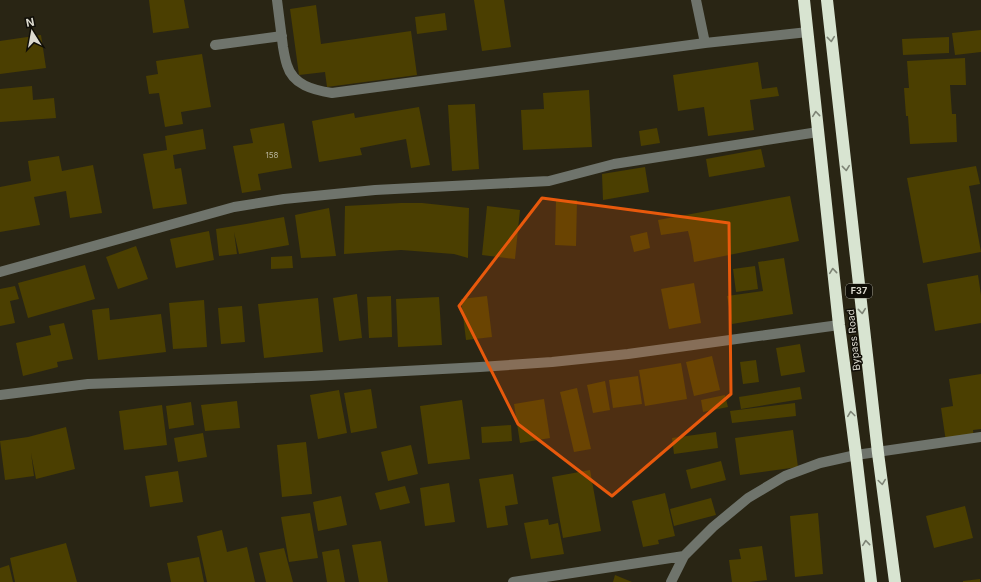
<svg xmlns="http://www.w3.org/2000/svg" width="981" height="582" font-family="Inter,sans-serif">
	<style>
		.building { fill: #4b3f01 }
		.lines { fill: none; stroke-linecap: round; stroke-linejoin: round }
		.minor { stroke: #6f746c; stroke-width: 10 }
		.highway { stroke: #d8e4d1; stroke-width: 12 }
		.oneway { stroke: #7e8476 }
		.marked { fill: #e8590c; fill-opacity: 0.2; stroke: #e8590c; stroke-width: 3; stroke-linejoin: round }
		.labels { text-anchor: middle; stroke-width: 3; stroke-linejoin: round; paint-order: stroke }
		.number-label { font-size: 8px; fill: #b8b49c }
		.shield { fill: #100e07; stroke: #a09e94; stroke-width: 1 }
		.shield-label { font-size: 9px; font-weight: bold; fill: #dddbd0 }
		.street-label { font-size: 10px; fill: #dddbd0; stroke: #100e07 }
	</style>
	<rect width="100%" height="100%" fill="#292514"/>
	<path class="building" d="M149 0H184L189 28 153 33Z
		M474 0H504L511 47 482 51Z
		M316 5 321 44 411 31 417 75 327 87 325 72 299 75 290 9Z
		M445 13 447 30 417 34 415 17Z
		M981 30V52L955 55 952 33Z
		M41 35 46 68 0 74V41Z
		M949 37V53L903 55 902 39Z
		M202 54 211 107 181 112 183 124 165 127 159 93 149 94 146 76 158 74 156 61Z
		M965 58 966 85H950L952 114H956L957 142 910 144 908 116H906L904 88H909L907 61Z
		M758 62 762 89 777 87 779 96 750 100 754 130 708 136 704 107 678 111 673 75Z
		M32 86 33 100 54 98 56 118 0 122V89Z
		M589 90 592 147 523 150 521 110 544 109 543 93Z
		M475 104 479 169 452 171 448 105Z
		M419 107 430 165 411 168 406 139 360 148 362 155 319 162 312 121 354 113 355 118Z
		M284 123 292 168 258 174 261 190 242 193 233 146 253 143 250 129Z
		M657 128 660 143 641 146 639 131Z
		M203 129 206 149 173 155 175 169 181 168 187 204 153 209 143 154 167 150 165 136Z
		M761 149 765 167 709 177 706 159Z
		M59 156 62 171 93 165 102 213 70 218 66 191 34 197 40 225 0 232V187L31 181 28 161Z
		M976 166 980 184 969 186 981 252 923 263 907 178Z
		M645 167 649 192 603 200 602 174Z
		M790 196 799 241 694 262 691 243 688 231 661 235 658 220Z
		M556 200H577L576 246 555 245Z
		M401 203H422L469 208 468 258 454 254 401 250 344 254 345 206Z
		M487 206 520 210 515 259 482 255Z
		M329 208 336 256 301 258 295 215Z
		M284 217 289 245 239 254 234 232 237 254 219 256 216 229 246 224Z
		M209 231 214 260 176 268 170 239Z
		M647 232 650 248 634 252 630 236Z
		M136 246 148 279 118 289 106 257Z
		M292 256 293 268 271 269V257Z
		M784 258 793 314 732 324 727 296 763 291 758 262Z
		M85 265 95 299 28 318 18 283Z
		M755 266 758 289 736 292 733 269Z
		M978 275 981 295V323L935 331 927 284Z
		M694 283 701 323 669 329 661 289Z
		M15 286 19 299 10 301 15 323 0 326V289Z
		M357 294 362 338 339 341 333 298Z
		M391 296 392 337 369 338 367 297Z
		M487 296 492 337 466 340 461 299Z
		M439 297 442 345 398 347 396 299Z
		M318 298 323 352 264 358 258 304Z
		M204 300 207 347 173 349 169 303Z
		M242 306 245 342 221 344 218 308Z
		M109 308 110 320 161 314 166 352 98 360 92 310Z
		M64 323 73 359 57 362 58 367 23 376 16 343 51 335 49 326Z
		M800 344 805 372 781 376 776 348Z
		M712 356 720 390 694 396 686 362Z
		M756 360 759 382 743 384 740 362Z
		M681 363 687 399 645 406 639 370Z
		M981 374V429L973 430 974 438 946 442 941 408 953 406 949 379Z
		M638 376 642 404 613 408 609 380Z
		M605 381 610 410 593 413 587 385Z
		M800 387 802 399 741 409 739 397Z
		M577 388 591 449 574 452 560 392Z
		M371 389 377 428 351 433 344 393Z
		M339 390 347 433 318 439 310 395Z
		M725 395 728 407 703 412 701 400Z
		M544 399 550 438 520 443 514 404Z
		M462 400 470 459 428 464 420 406Z
		M237 401 240 428 205 431 201 405Z
		M191 402 194 425 169 429 166 406Z
		M795 403 796 416 732 423 730 411Z
		M162 405 167 445 124 450 119 411Z
		M511 425 512 441 482 443 481 427Z
		M66 427 75 469 36 479 31 453 34 476 5 480 0 441 28 437Z
		M793 430 798 467 740 475 735 438Z
		M716 432 718 448 674 454 672 438Z
		M203 433 207 457 178 462 174 438Z
		M306 442 312 494 282 497 277 445Z
		M411 445 418 474 388 481 381 452Z
		M721 461 726 480 691 489 686 470Z
		M590 470 601 531 563 538 552 477Z
		M178 471 183 502 150 507 145 476Z
		M513 474 518 504 505 506 508 525 487 528 479 479Z
		M449 483 455 522 425 526 420 488Z
		M405 486 410 503 380 510 375 493Z
		M665 493 675 536 658 540 659 544 643 547 632 501Z
		M341 496 347 525 318 531 313 502Z
		M711 498 716 515 674 526 670 509Z
		M965 506 973 538 934 548 926 516Z
		M310 513 318 558 289 562 281 517Z
		M818 513 823 574 795 577 790 516Z
		M548 519 549 525 558 523 564 554 531 559 524 523Z
		M222 530 227 552 247 547 255 582H207L197 536Z
		M381 541 388 582H359L352 545Z
		M66 543 77 582H15L10 558Z
		M762 546 767 580 750 582H732L729 560 741 559 739 549Z
		M284 548 293 582H266L259 553Z
		M339 549 345 582H327L322 552Z
		M199 557 204 582H171L167 563Z
		M9 565 13 582H0V568Z
		M615 575 632 582H613Z
		M980 579V582H963V581Z"/>
	<g class="lines">
		<path class="minor" d="M277 0C279 16 281 31 283 47 284 53 285 59 287 65 293 85 313 90 332 93L705 43 808 32
			M696 0 705 43
			M215 45 282 36
			M0 272 234 207 284 199 375 190 549 181 614 164 818 132
			M0 395 88 384 311 376 480 367 552 362 628 354 839 325
			M513 582 684 556
			M671 582 684 556 713 527 748 498 785 476 820 463 856 455 981 437"/>
		<path class="highway" d="M804 0 839 325 856 455 871 582
			M827 0 878 453 895 582"/>
	</g>
	<defs><path id="oneway-chevron" d="M-2-3.5L2.5 0L-2 3.5" fill="none" stroke-width="1.6" stroke-linecap="round" stroke-linejoin="round"/></defs>
	<g class="oneway">
		<use href="#oneway-chevron" transform="translate(831 39) rotate(84)"/>
		<use href="#oneway-chevron" transform="translate(816 114) rotate(-96)"/>
		<use href="#oneway-chevron" transform="translate(846 168) rotate(84)"/>
		<use href="#oneway-chevron" transform="translate(833 271) rotate(-96)"/>
		<use href="#oneway-chevron" transform="translate(862 311) rotate(84)"/>
		<use href="#oneway-chevron" transform="translate(851 414) rotate(-97)"/>
		<use href="#oneway-chevron" transform="translate(882 482) rotate(82)"/>
		<use href="#oneway-chevron" transform="translate(866 543) rotate(-96)"/>
	</g>
	<path class="marked" d="M542 198 729 223 731 394 612 496 518 424 459 306Z"/>
	<g class="labels">
		<g class="number-label">
			<text x="272" y="158">158</text>
		</g>
		<rect class="shield" x="846" y="284" width="26" height="14" rx="3"/>
		<g class="shield-label">
			<text x="859" y="294">F37</text>
		</g>
		<g class="street-label">
			<text transform="translate(853 340) rotate(-96)" y="4">Bypass Road</text>
		</g>
	</g>
	<g transform="translate(32 32) rotate(349)" stroke="#100e07" stroke-width="3" paint-order="stroke">
	<path d="M0-3L7 15L0 10L-7 15Z" fill="#dddbd0"/>
	<text y="-6" font-size="11" font-weight="bold" text-anchor="middle" fill="#dddbd0">N</text>
	</g>
</svg>
